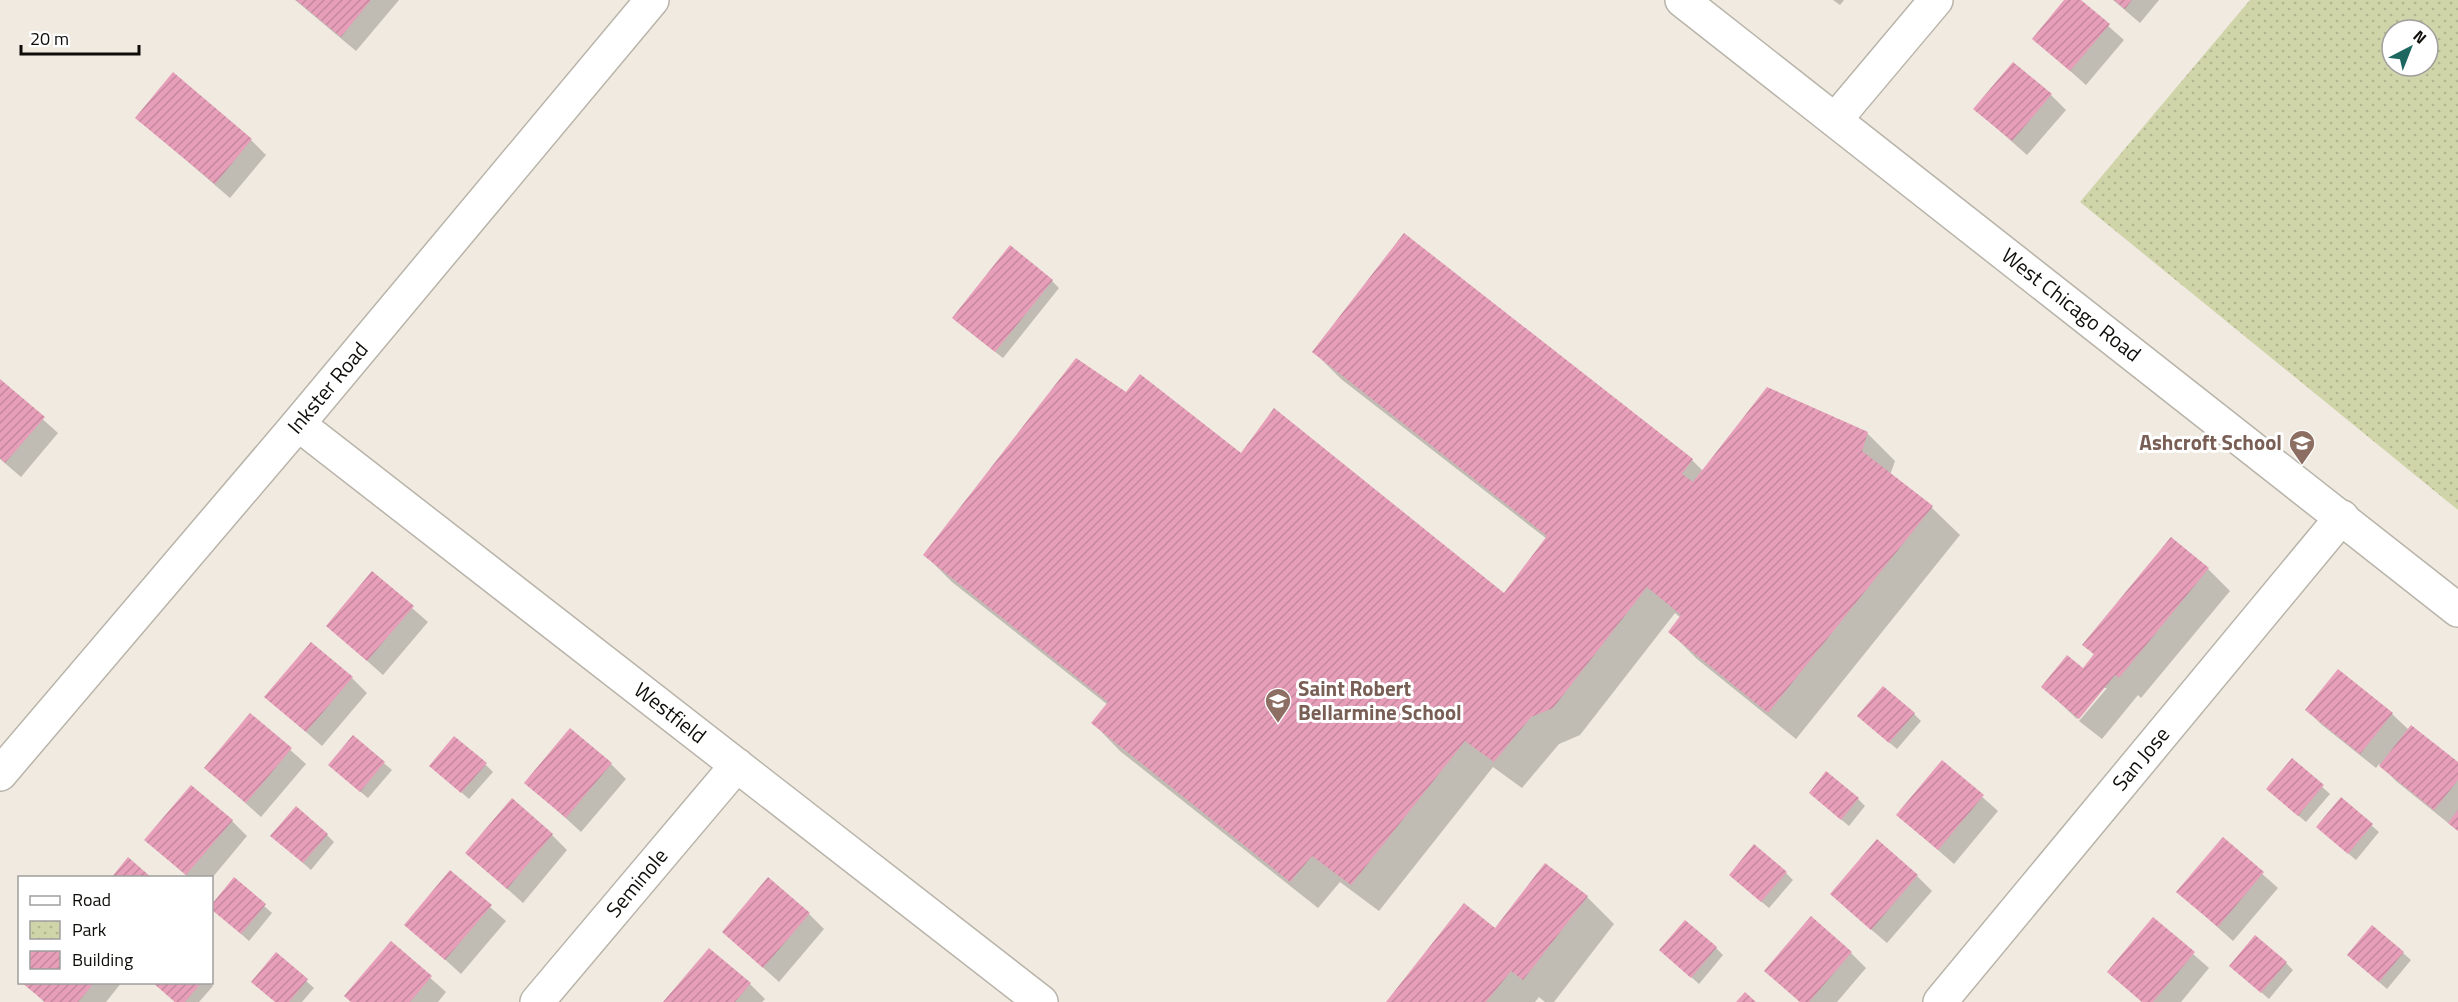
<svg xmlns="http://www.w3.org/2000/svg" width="2458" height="1002" font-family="'Titillium Web',sans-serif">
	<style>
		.park { fill: url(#park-dots); fill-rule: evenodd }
		.shadow { fill: #0003 }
		.building { fill: url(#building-hatch) }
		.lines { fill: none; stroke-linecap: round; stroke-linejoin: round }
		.minor-casing { stroke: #b9b4aa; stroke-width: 36 }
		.tertiary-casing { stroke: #b9b4aa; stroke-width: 36 }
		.secondary-casing { stroke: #b9b4aa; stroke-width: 36 }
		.minor { stroke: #fff; stroke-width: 33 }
		.tertiary { stroke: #fff; stroke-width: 33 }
		.secondary { stroke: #fff; stroke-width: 33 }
		.labels { text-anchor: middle; stroke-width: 6; stroke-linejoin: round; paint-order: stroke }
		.street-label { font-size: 21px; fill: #0e0d09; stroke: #fff }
		.education-label { font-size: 21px; font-weight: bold; fill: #785e54; stroke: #fff; text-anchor: end }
	</style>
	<defs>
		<pattern id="park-dots" width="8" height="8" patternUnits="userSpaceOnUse" patternTransform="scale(1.5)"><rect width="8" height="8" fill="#d0d4a9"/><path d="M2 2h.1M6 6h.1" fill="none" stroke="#b1b590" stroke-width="1.8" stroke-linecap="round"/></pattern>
		<pattern id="building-hatch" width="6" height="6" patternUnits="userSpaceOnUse" patternTransform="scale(1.5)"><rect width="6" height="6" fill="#e69eb9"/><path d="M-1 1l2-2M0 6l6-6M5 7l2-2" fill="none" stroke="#c4879e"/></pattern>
	</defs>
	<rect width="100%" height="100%" fill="#f0eae0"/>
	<path class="park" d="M2250 0H2458V510L2080 202ZM2392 30H2428V66H2392Z"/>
	<path class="shadow" d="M295 0H399L356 51Z
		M1833 0H1844L1840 5Z
		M2066 0H2079L2124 40 2086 85 2034 39Z
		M2113 0H2159L2140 23Z
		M2051 95 2066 110 2027 155 1975 109Z
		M137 118 251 140 266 155 230 198Z
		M1405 235 1692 460 1703 471 1867 433 1895 461 1890 475 1932 508 1960 535 1796 739 1697 659 1670 632 1681 618 1675 613 1580 735 1559 744 1522 788 1493 767 1379 911 1340 882 1318 908 1120 751 1093 723 1108 705 952 582 925 555 1126 394 1504 596 1547 539 1341 379 1314 352Z
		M1052 281 1059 288 1003 358 961 325Z
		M0 381 58 433 21 477 0 459Z
		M2172 539 2208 569 2230 591 2141 698 2138 695 2102 739 2079 721 2107 688H2103L2077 719 2043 687 2083 670 2095 656 2085 645Z
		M372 573 428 622 383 675 328 626Z
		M2338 671 2392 714 2409 730 2458 764V831L2396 781 2379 764 2376 768 2322 725 2307 710Z
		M352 678 367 693 322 746 266 697Z
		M1914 714 1921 721 1897 749 1866 723Z
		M251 715 306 764 261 817 206 768Z
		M353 737 392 770 368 798 337 772Z
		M2292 760 2330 794 2306 822 2275 796Z
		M1943 762 1998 811 1954 864 1898 815Z
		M611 764 626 779 581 832 526 782Z
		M486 765 493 772 469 799 439 773Z
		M1858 799 1865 806 1849 826 1818 800Z
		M2341 799 2379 832 2356 860 2325 834Z
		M232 821 247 836 212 878H189L146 840Z
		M327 835 334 842 311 870 280 843Z
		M552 835 567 850 523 903 467 853Z
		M2223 839 2278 888 2233 941 2178 892Z
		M450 872 506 921 461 974 406 924Z
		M1786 873 1793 880 1769 908 1738 882Z
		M1917 876 1932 891 1887 943 1847 909Z
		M234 879 272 913 249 941 212 908Z
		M1587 897 1614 924 1554 1002H1545L1539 997 1535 1002H1388L1495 930Z
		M809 914 824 929 779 982 724 932Z
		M2153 919 2209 968 2181 1002H2142L2109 972Z
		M2373 927 2411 960 2387 989 2356 962Z
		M391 943 446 992 438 1002H352Z
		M1716 948 1723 955 1699 984 1669 957Z
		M1851 953 1866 968 1837 1002H1800L1766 971Z
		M276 954 314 988 302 1002H276Z
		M2286 963 2293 970 2269 999 2239 973Z
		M25 982H122L106 1002H44Z
		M153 982H209L213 986 199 1002H175Z
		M750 984 765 999 762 1002H665Z"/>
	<path class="building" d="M296 0H371L341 37Z
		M2064 0H2081L2110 24 2070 71 2032 39Z
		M2114 0H2132L2125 9Z
		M2013 62 2052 94 2012 141 1973 109Z
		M173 72 252 139 215 184 135 118Z
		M1404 233 1693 459 1682 474 1693 482 1767 387 1868 432 1862 451 1933 506 1768 713 1668 632 1681 615 1647 587 1553 708 1531 717 1494 762 1465 741 1351 885 1312 856 1290 882 1091 723 1108 702 923 555 1076 358 1126 392 1140 374 1241 453 1274 408 1504 593 1547 536 1312 352Z
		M1010 245 1053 280 995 352 952 318Z
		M0 379 45 417 5 463 0 458Z
		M2171 537 2209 568 2119 678 2115 675 2079 719 2041 687 2067 655 2083 668 2094 654 2082 645Z
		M372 571 414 606 367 661 326 626Z
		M311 642 353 677 306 732 264 697Z
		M2338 669 2393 713 2360 754 2305 710Z
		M1883 686 1915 713 1889 743 1857 716Z
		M250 713 292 748 246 803 204 768Z
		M2411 725 2458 762V780L2434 810 2379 766Z
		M570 728 612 763 566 818 524 783Z
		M353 735 385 762 360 792 328 765Z
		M454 736 487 763 461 793 429 766Z
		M2292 758 2324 785 2298 816 2266 789Z
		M1942 760 1984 795 1938 850 1896 815Z
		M1826 771 1859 798 1841 820 1809 793Z
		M191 785 233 820 186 875 144 840Z
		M2341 797 2373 824 2348 854 2316 827Z
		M512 798 553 834 507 889 465 853Z
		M296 806 328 834 303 863 270 836Z
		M2458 810V831L2448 823Z
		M2223 837 2264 872 2218 927 2176 892Z
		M1877 839 1918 875 1871 930 1830 894Z
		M1754 844 1787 872 1761 902 1729 875Z
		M128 857 152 878H111Z
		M1545 863 1588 896 1523 980 1511 971 1486 1002H1386L1464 903 1495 928Z
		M450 870 492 905 445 960 404 925Z
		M234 877 266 904 241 934 212 910V904Z
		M768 877 810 913 763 968 722 932Z
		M1811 916 1852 952 1809 1002H1800L1764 971Z
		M2153 917 2195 952 2153 1002H2142L2107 972Z
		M1685 920 1717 947 1691 978 1659 950Z
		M2372 925 2404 952 2379 982 2347 955Z
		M2255 935 2287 962 2261 993 2229 966Z
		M391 941 432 976 410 1002H351L344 996Z
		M709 948 751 983 735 1002H663Z
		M276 952 308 979 289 1002H275L251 982Z
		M21 982H95L78 1002H45Z
		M152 982H202L185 1002H175Z
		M1745 992 1756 1002H1736Z"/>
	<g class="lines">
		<g class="minor-casing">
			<path id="minor" d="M1835 120 1936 0
				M298 424 1041 1002
				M537 1002 737 765
				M1940 1002 2342 517"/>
		</g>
		<g class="tertiary-casing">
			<path id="tertiary" d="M1682 0 2458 610"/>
		</g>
		<g class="secondary-casing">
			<path id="secondary" d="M0 774 298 424 652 0"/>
		</g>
		<use href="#minor" class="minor"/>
		<use href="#tertiary" class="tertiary"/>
		<use href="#secondary" class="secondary"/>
	</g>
	<defs>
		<g id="school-pin" transform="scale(1.35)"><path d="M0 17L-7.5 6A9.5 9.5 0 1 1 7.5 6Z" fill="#8d6e63" stroke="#fff"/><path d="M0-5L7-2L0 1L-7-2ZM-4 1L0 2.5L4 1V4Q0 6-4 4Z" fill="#fff"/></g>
	</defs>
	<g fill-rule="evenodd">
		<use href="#school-pin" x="2302" y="443"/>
		<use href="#school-pin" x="1278" y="701"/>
	</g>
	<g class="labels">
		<g class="street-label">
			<text transform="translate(2071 305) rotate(38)" y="7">West Chicago Road</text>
			<text transform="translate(328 388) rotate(-50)" y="7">Inkster Road</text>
			<text transform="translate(670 713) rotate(38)" y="7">Westfield</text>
			<text transform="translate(2141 759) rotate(-50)" y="7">San Jose</text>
			<text transform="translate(637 883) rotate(-50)" y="7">Seminole</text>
		</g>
		<g class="education-label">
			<text x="2282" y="450">Ashcroft School</text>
			<text x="1298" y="696" text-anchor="start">Saint Robert<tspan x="1298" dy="24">Bellarmine School</tspan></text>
		</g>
	</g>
	<rect x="18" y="876" width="195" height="108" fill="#ffffff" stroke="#9f9e9d" stroke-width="1.5"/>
	<rect x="30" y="896" width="30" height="9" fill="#ffffff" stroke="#9f9e9d" stroke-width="1.5"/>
	<text x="72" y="906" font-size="18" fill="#0e0d09">Road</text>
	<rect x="30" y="921" width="30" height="18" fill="url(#park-dots)" stroke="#9f9e9d" stroke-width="1.5"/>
	<text x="72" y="936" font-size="18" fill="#0e0d09">Park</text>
	<rect x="30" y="951" width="30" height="18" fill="url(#building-hatch)" stroke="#9f9e9d" stroke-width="1.5"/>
	<text x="72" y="966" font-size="18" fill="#0e0d09">Building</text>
	<g transform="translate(2410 48) rotate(42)"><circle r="28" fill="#ffffff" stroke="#9f9e9d" stroke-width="1.5"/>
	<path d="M0-4.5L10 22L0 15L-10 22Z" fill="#1d6760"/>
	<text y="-9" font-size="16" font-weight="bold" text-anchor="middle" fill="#0e0d09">N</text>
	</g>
	<path d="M21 45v9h118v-9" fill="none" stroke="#0e0d09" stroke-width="3"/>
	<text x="30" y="45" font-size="18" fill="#0e0d09" stroke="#ffffff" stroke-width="4.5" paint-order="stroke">20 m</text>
</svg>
